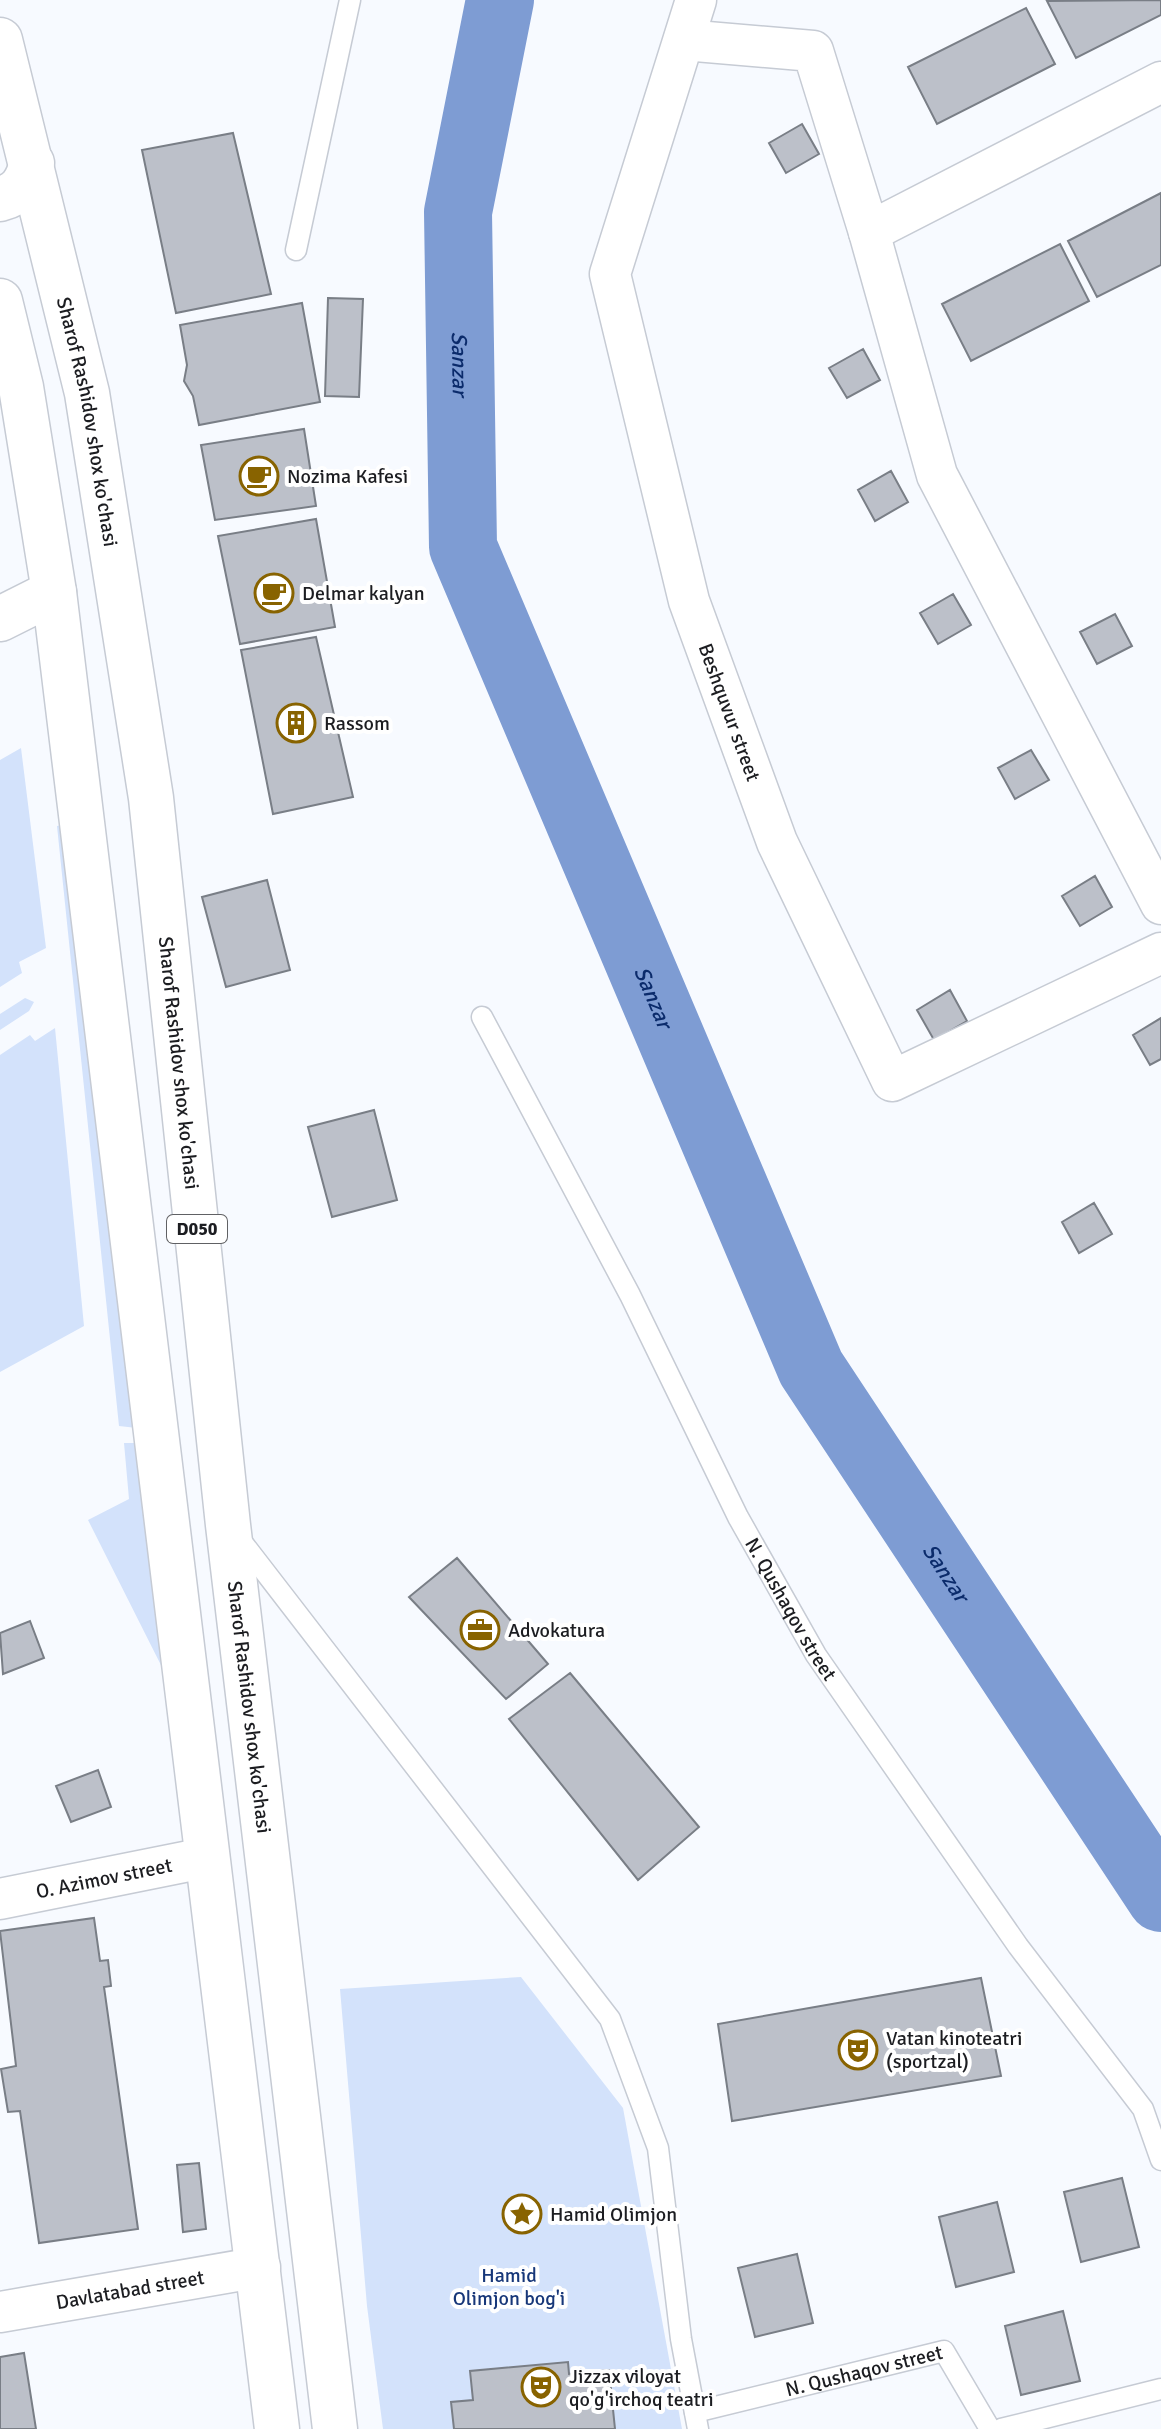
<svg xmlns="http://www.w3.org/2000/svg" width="1161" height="2429" font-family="Signika,sans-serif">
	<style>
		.green { fill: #d3e2fb }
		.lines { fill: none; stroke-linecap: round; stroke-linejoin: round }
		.river { stroke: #7e9cd3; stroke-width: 68 }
		.building { fill: #bcc0c9; stroke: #797e86; stroke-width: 2 }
		.service-casing { stroke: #c6cbd4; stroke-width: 23 }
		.minor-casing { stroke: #c6cbd4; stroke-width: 43 }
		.primary-casing { stroke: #c6cbd4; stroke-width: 47 }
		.service { stroke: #fff; stroke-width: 20 }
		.minor { stroke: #fff; stroke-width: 40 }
		.primary { stroke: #fff; stroke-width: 44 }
		.labels { text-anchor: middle; stroke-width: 8; stroke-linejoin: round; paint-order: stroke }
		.shield { fill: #fff; stroke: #606164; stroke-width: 2 }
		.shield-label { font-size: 18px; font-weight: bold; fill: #1c1d21 }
		.street-label { font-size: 20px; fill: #1c1d21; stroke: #fff }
		.poi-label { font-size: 20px; fill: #1c1d21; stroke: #fff; text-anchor: start }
		.park-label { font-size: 20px; fill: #173779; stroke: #fff }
		.water-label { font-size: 22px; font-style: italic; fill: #0b2b6b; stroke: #fff }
	</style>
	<rect width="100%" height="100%" fill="#f7faff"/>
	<path class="green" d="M21 748 46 948 19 962 22 973 0 987V760Z
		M75 823 146 1429 119 1426 57 826Z
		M25 998 34 1002 29 1011 0 1030V1014Z
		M55 1028 84 1326 0 1372V1055L30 1035 35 1041Z
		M124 1443H148L177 1697 88 1520 129 1499Z
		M521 1977 623 2108 682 2429H383L367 2306 340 1989Z"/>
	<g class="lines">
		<path class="river" id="s1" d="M500 0 458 212 463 547 811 1368 1161 1898"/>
	</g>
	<path class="building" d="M1161 0V15L1076 58 1047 1Z
		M1026 8 1055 64 937 124 908 67Z
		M802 124 819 154 786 173 769 143Z
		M233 133 271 294 176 313 142 150Z
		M1161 193V265L1097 297 1068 241Z
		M1060 244 1089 301 971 361 942 304Z
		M328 298 363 299 359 397 325 396Z
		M302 303 320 402 199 425 193 396 184 381 187 365 180 325Z
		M863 349 880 380 847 398 829 368Z
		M304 429 316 506 215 520 201 445Z
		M891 471 908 502 875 521 858 490Z
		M316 519 335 627 240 644 218 536Z
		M953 594 971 625 938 644 920 613Z
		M1115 614 1132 646 1097 664 1080 632Z
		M316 637 353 797 273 814 241 650Z
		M1031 750 1049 780 1015 799 998 768Z
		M1095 876 1112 907 1080 926 1062 896Z
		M267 880 290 970 226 987 202 897Z
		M950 990 967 1021 934 1040 917 1010Z
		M1161 1018V1059L1150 1065 1133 1035Z
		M374 1110 397 1200 332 1217 308 1127Z
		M1094 1203 1112 1234 1079 1253 1062 1222Z
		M457 1558 548 1664 506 1699 409 1597Z
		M30 1621 44 1658 3 1674 0 1633Z
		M570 1673 699 1827 638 1880 509 1719Z
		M98 1770 111 1807 71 1822 56 1786Z
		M94 1918 100 1961 108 1960 111 1986 104 1987 138 2229 39 2243 20 2111 8 2112 1 2069 16 2066 0 1931Z
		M981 1978 1001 2076 732 2121 718 2024Z
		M199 2163 206 2229 183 2232 177 2165Z
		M1122 2178 1139 2247 1081 2262 1064 2192Z
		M997 2202 1014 2272 956 2287 939 2217Z
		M797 2254 813 2323 755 2337 738 2268Z
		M1063 2311 1080 2381 1021 2395 1005 2326Z
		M24 2353 36 2429H0V2357Z
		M568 2362 569 2374 609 2370 615 2429H454L451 2402 473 2400 470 2371Z"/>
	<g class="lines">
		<g class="service-casing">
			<g id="service">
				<path d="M296 250 350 0"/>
				<path id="s2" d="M482 1017 630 1295 738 1517 816 1655 1018 1946 1143 2109 1161 2160"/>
				<path d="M238 1537 610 2019 658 2148 681 2339 698 2429"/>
				<path id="s3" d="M695 2412 944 2351 990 2429"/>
				<path d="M1001 2429 1161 2389"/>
			</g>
		</g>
		<g class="minor-casing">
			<g id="minor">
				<path id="s4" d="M696 0 610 274 689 601 777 842 892 1081 1161 953"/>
				<path d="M684 40 813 51 869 232 937 475 1161 904"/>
				<path d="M869 232 1161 82"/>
				<path id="s5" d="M0 1899 209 1857"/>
				<path id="s6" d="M0 2312 260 2267"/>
			</g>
		</g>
		<g class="primary-casing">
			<g id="primary">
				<path id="s7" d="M0 40 87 393 151 798 228 1525 335 2429"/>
				<path d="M0 199C20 194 27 182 32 163"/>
				<path d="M0 301 21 387 54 592 277 2429"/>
				<path d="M0 619 54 592"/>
			</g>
		</g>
		<use href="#service" class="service"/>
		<use href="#minor" class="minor"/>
		<use href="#primary" class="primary"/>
	</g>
	<defs>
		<g id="cafe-ring" transform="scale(2)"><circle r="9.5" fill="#fff" stroke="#886300" stroke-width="1.5"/><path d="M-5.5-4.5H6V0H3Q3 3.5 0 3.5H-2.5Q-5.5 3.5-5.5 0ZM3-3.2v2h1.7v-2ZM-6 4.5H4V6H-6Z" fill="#886300"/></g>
		<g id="building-ring" transform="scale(2)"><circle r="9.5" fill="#fff" stroke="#886300" stroke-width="1.5"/><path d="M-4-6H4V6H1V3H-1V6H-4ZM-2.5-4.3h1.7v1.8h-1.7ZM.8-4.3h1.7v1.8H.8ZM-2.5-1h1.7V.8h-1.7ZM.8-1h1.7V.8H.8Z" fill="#886300"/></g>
		<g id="office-ring" transform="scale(2)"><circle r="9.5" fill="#fff" stroke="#886300" stroke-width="1.5"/><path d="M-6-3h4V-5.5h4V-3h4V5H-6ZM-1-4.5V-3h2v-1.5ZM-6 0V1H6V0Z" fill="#886300"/></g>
		<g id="theatre-ring" transform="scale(2)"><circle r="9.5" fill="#fff" stroke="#886300" stroke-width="1.5"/><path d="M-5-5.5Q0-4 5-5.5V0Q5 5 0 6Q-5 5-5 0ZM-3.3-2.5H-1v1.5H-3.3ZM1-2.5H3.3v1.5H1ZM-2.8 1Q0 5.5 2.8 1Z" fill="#886300"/></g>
		<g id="sight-ring" transform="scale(2)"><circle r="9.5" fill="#fff" stroke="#886300" stroke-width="1.5"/><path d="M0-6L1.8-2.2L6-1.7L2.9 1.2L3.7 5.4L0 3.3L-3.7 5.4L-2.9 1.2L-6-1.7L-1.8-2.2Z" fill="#886300"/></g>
	</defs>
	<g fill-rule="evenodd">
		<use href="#cafe-ring" x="259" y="476"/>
		<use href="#cafe-ring" x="274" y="593"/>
		<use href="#building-ring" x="296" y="723"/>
		<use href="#office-ring" x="480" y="1630"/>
		<use href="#theatre-ring" x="858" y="2050"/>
		<use href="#sight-ring" x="522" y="2214"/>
		<use href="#theatre-ring" x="541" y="2387"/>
	</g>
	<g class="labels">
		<rect class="shield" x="167" y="1215" width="60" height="28" rx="6"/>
		<g class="shield-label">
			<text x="197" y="1235">D050</text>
		</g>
		<g class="street-label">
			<text dy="7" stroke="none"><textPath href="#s7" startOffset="392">Sharof Rashidov shox ko'chasi</textPath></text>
			<text dy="7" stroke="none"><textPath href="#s4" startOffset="742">Beshquvur street</textPath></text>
			<text dy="7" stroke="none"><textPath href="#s7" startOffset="1040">Sharof Rashidov shox ko'chasi</textPath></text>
			<text dy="7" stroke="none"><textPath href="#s2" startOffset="668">N. Qushaqov street</textPath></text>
			<text dy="7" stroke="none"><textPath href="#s7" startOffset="1688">Sharof Rashidov shox ko'chasi</textPath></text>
			<text dy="7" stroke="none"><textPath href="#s5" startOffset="106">O. Azimov street</textPath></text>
			<text dy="7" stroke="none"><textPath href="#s6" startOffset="132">Davlatabad street</textPath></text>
			<text dy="7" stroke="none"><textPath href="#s3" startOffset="174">N. Qushaqov street</textPath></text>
		</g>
		<g class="poi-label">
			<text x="287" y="483">Nozima Kafesi</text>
			<text x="302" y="600">Delmar kalyan</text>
			<text x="324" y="730">Rassom</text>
			<text x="508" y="1637">Advokatura</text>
			<text x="886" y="2045">Vatan kinoteatri<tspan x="886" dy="23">(sportzal)</tspan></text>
			<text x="550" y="2221">Hamid Olimjon</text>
			<text x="569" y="2383">Jizzax viloyat<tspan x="569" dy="23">qo'g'irchoq teatri</tspan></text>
		</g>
		<g class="park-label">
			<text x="509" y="2282">Hamid<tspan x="509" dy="23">Olimjon bog'i</tspan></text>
		</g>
		<g class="water-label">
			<text dy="8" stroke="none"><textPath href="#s1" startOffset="368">Sanzar</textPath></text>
			<text dy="8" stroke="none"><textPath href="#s1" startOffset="1040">Sanzar</textPath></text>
			<text dy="8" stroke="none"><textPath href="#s1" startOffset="1688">Sanzar</textPath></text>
		</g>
	</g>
</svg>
